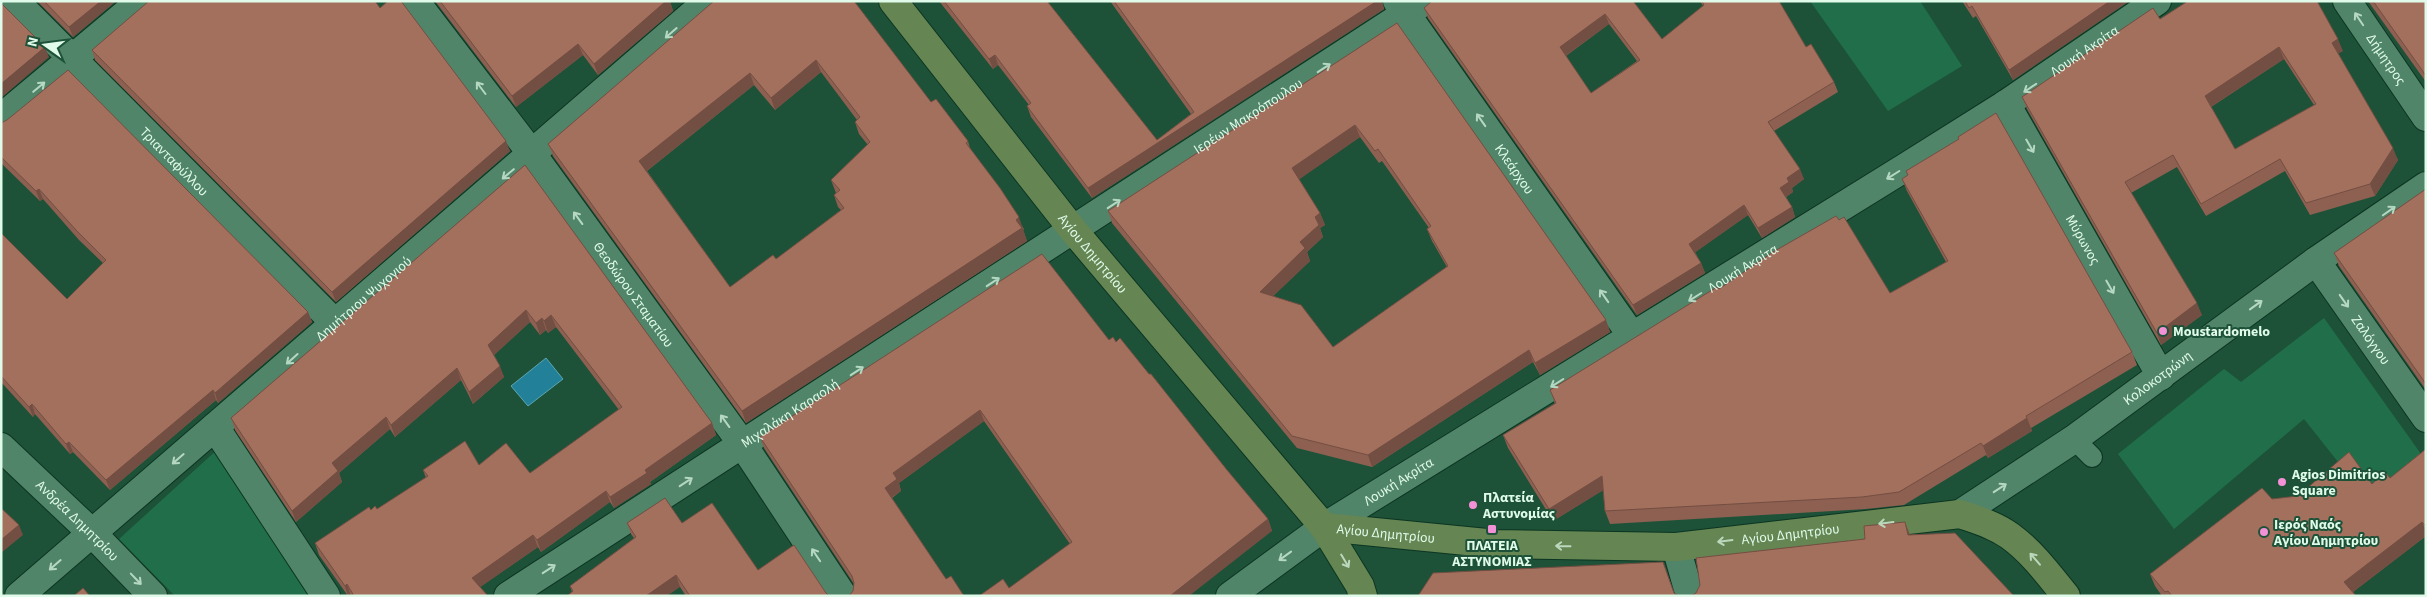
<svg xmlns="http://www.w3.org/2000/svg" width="2427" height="597" font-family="'Source Sans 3',sans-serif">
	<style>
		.green { fill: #206f4a }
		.water { fill: #228199; stroke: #5ba6b1 }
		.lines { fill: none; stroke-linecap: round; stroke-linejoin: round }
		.lane-casing { stroke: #0c3522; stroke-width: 22 }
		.street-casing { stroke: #0c3522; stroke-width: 30 }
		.secondary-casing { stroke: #0c3522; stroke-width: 30 }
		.lane { stroke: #518569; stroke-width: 20 }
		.street { stroke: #518569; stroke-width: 28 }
		.secondary { stroke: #658553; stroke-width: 28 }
		.wall { fill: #8d6051; fill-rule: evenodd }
		.shaded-wall { fill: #734e42 }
		.building { fill: #a4705e; stroke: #734e42; fill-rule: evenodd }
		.oneway { stroke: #b5d8c3 }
		.oneway2 { stroke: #bbd8bd }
		.poi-dot { fill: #f391d6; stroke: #1d5238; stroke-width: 2 }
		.labels { text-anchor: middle; stroke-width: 4; stroke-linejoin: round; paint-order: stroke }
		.street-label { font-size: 14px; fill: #e0fbea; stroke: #1d5238 }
		.poi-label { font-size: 14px; font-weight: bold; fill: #e0fbea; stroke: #1d5238; text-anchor: start }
	</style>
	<rect width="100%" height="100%" fill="#1d5238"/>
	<path class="green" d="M1810 1H1920L1962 66 1888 111Z
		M2324 318 2426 461V466L2377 496 2346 472 2304 419 2174 529 2118 454 2224 369 2241 382Z
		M219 448 315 596H175L119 539Z"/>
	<path class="water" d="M546 358 563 379 528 406 511 386Z"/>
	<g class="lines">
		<g class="lane-casing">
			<path id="lane" d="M2074 439 2092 457"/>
		</g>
		<g class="street-casing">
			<g id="street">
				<path id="s1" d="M15 1 334 322"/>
				<path id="s2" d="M415 1 532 154 743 445 843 596"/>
				<path id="s3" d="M1397 1 1632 336"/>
				<path id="s4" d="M2347 1 2426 117"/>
				<path id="s5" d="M2006 104 2161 376"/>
				<path d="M1 118 141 1"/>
				<path id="s6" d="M2316 261 2426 418"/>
				<path d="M215 427 326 596"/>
				<path id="s7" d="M1 447 92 533 153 596"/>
				<path id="s8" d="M1960 514 2074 439 2316 261 2426 186"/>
				<path d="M1676 547 1690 596"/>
				<path id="s9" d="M19 596 708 1"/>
				<path id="s10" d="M508 596 1425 1"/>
				<path id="s11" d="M1230 596 1324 527 1906 167 2006 104 2157 1"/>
			</g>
		</g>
		<g class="secondary-casing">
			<g id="secondary">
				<path id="s12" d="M893 1 1073 230 1324 527 1360 586 1363 596"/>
				<path id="s13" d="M1324 527 1497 544 1676 547 1960 514C1977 520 1995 525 2010 536 2032 552 2049 575 2066 596"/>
			</g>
		</g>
		<use href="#lane" class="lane"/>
		<use href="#street" class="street"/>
		<use href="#secondary" class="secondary"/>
	</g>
	<path class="wall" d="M37 1H116L73 37Z
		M435 1H670L673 11 598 75 583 55 516 107Z
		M714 1 931 102 968 141 970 148 1024 229 1023 230 1027 241 746 423 553 156 548 144ZM821 72 857 120 855 122 859 134 868 145 831 180 836 193 834 195 838 207 841 210 776 259 730 287 647 171 754 85 775 110Z
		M939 1H1047L1157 140 1191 114 1110 1H1382L1384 9 1092 198 1031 117 1027 106 1029 105 998 65 993 69Z
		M1633 1 1662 39 1703 6 1700 1H1779L1806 47 1834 82 1838 92 1774 131 1804 179 1792 188 1793 192 1786 197 1792 207 1795 217 1762 238 1748 215 1695 252 1701 263 1705 273 1637 315 1428 18 1424 8ZM1609 24 1637 61 1591 93 1566 56Z
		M1962 1H2129L2013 80 1976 16 1973 18Z
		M2368 1H2426V82Z
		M148 3 380 8 510 151 336 302 95 60 92 50Z
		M2160 19 2343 51 2338 53 2398 160 2375 196 2310 215 2285 171 2206 216 2177 167 2131 193 2202 315 2161 345 2027 109 2022 97ZM2284 59 2314 105 2235 149 2211 107Z
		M1397 23 1606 320 1610 332 1540 375 1533 362 1372 467 1297 448 1112 223 1108 211ZM1360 137 1379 163 1382 161 1429 228 1427 229 1432 241 1447 267 1333 347 1273 296 1310 261 1307 252 1323 237 1320 228 1325 225 1320 213 1299 179Z
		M1 123 308 312 312 322 218 403 216 400 110 490 73 452 70 454 35 414 33 417 1 382V233L67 299 103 263 79 240 43 199 40 201 1 163Z
		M525 165 712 423 716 435 650 482 651 484 614 508 610 502 541 552 538 547 480 587 488 596H348L319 555 315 543 371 510 377 509 426 478 423 470 479 465 530 473 619 410 556 327 548 333 546 330 540 335 530 322 494 355 504 377 473 404 461 380 395 437 390 429 339 473 342 482 296 522 235 430 231 418Z
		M1902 179 2132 352 2137 365 2031 428 2032 431 1988 458 1986 455 1904 505 1866 509 1610 524 1605 511 1603 490 1553 521 1508 448 1503 435 1555 404 1550 390 1719 289 1839 220 1890 293 1946 262 1907 191Z
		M2426 189V390L2339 266 2334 253Z
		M1109 340 1227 470 1268 519 1272 531 1009 588 1070 544 984 421 899 483 901 491 892 498 946 579 964 596 853 591 854 584 764 448 760 437Z
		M2426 449V536L2353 592 2356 596H2162L2155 586 2150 574 2272 499 2298 496 2372 484 2390 478Z
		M627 523H682L758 570 826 593 829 596H686L680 587 572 592 570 586 634 538 631 534Z"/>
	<path class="shaded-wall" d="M101 1H116L73 37 69 27Z
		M666 1H670L673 11 598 75 594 64Z
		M1376 1H1382L1384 9 1092 198 1088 188Z
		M2110 1H2129L2013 80 2009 70Z
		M1605 14 1609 24 1564 57 1560 47Z
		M2338 39 2343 51 2336 55 2332 43Z
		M578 44 583 55 516 107 512 96Z
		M45 47 49 57 1 98V84Z
		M2279 47 2284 59 2209 108 2205 96Z
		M995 55 998 65 993 69 989 59Z
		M816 60 821 72 775 110 771 98Z
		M750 73 754 85 644 173 639 161Z
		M1355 125 1360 137 1297 181 1292 168Z
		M506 141 510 151 336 302 332 292Z
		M2393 148 2398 160 2375 196 2370 184Z
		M1800 169 1804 179 1792 188 1793 192 1784 198 1780 188 1787 178Z
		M39 189 43 199 40 201 36 191Z
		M1744 205 1748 215 1693 254 1689 244Z
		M1792 207 1795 217 1762 238 1758 228Z
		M1320 213 1325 225 1320 228 1323 237 1307 252 1310 261 1265 304 1260 292 1300 242 1315 217Z
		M1019 217 1027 241 746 423 742 411Z
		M1701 263 1705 273 1637 315 1633 305Z
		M2197 303 2202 315 2161 345 2157 333Z
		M526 310 530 322 492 357 488 345Z
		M308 312 312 322 218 403 215 393Z
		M551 315 556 327 548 333 544 321Z
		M542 318 546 330 540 335 536 323Z
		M1606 320 1610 332 1540 375 1535 363Z
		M1529 350 1533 362 1372 467 1368 455Z
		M500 366 504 377 473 404 469 392Z
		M457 368 461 380 395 437 391 425Z
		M213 390 216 400 110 490 106 480Z
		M32 404 35 414 33 417 29 407Z
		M980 410 984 421 899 483 901 491 889 499 885 488 893 473Z
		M386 417 390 429 339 473 342 482 296 522 292 511 332 463Z
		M2027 418 2032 431 1988 458 1983 446Z
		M712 423 716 435 650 482 651 484 614 508 610 497 645 470Z
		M69 442 73 452 70 454 66 444Z
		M1602 476 1607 488 1553 521 1549 509Z
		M606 491 610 502 541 552 537 540Z
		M1268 519 1272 531 1189 596H1170Z
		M1905 522 1910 535H1908Z
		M2422 522 2426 531V536L2349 595 2344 582Z
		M19 525 23 535 1 553V540Z
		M533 535 538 547 476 590 472 578Z
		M676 575 680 587 667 596H646Z
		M347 584 351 596H348L345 586Z"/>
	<path class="building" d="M44 1H101L69 27Z
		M149 1H375L380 8 388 1H401L506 141 332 292 92 50Z
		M440 1H666L594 64 578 44 512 96Z
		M714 1H854L931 102 936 99 968 141 966 143 1000 188 1019 217 1016 220 1022 228 742 411 548 144ZM816 60 860 117 855 122 870 142 831 180 840 190 834 195 844 208 776 259 773 255 730 287 639 161 750 73 771 98Z
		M944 1H1047L1157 140 1194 112 1114 1H1377L1088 188 1027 106 1031 103 995 55 989 59Z
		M1432 1H1633L1662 39 1704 5 1702 1H1779L1806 47 1811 44 1834 82 1768 122 1800 169 1787 178 1789 182 1780 188 1792 207 1758 228 1744 205 1689 244 1701 263 1633 305 1424 8ZM1605 14 1640 60 1591 93 1560 47Z
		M1965 1H2110L2009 70 1972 6 1969 8Z
		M2188 1H2317L2338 39 2332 43 2393 148 2370 184 2306 203 2280 159 2201 204 2173 155 2125 182 2197 303 2157 333 2022 97 2153 8 2160 19ZM2279 47 2316 104 2235 149 2205 96Z
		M2373 1H2426V76L2422 70Z
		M1 3 45 47 1 84Z
		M1397 23 1606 320 1535 363 1529 350 1368 455 1292 436 1108 211ZM1355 125 1375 151 1378 149 1431 226 1427 229 1448 266 1333 347 1301 305 1260 292 1305 248 1300 242 1319 225 1315 217 1320 213 1292 168Z
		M68 70 308 312 215 393 213 390 106 480 69 442 66 444 32 404 29 407 1 376V233L67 299 106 260 76 230 39 189 36 191 1 157V123L7 120Z
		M1996 113 2132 352 2026 416 2027 418 1983 446 1981 443 1899 492 1862 497 1605 511 1602 476 1549 509 1503 435 1556 403 1550 390 1717 287 1719 289 1773 252 1836 216 1839 220 1844 217 1890 293 1948 261 1902 179 1908 175 1906 171 1959 139 1958 137Z
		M525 165 712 423 645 470 647 473 610 497 606 491 537 540 533 535 472 578 488 596H354L347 584 345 586 315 543 369 507 371 510 375 506 377 509 428 476 423 470 465 441 479 465 506 443 530 473 622 407 551 315 544 321 542 318 536 323 526 310 488 345 500 366 469 392 457 368 391 425 386 417 332 463 338 471 292 511 231 418Z
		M2426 189V384L2334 253Z
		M1042 254 1109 340 1113 337 1116 342 1120 338 1149 374H1151L1227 470 1268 519 1170 596H979L1003 579 1009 588 1072 542 980 410 893 473 897 479 885 488 946 579 951 576 964 596H849L853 591 854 583 852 576 760 437Z
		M2426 449V526L2422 522 2344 582 2356 596H2172L2168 591 2165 592 2150 574 2262 488 2272 499 2298 496 2349 452 2372 484 2385 472 2390 478Z
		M665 498 682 523 712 503 758 570 794 545 826 593 829 596H690L676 575 646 596H567L573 591 570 586 636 537 627 523Z
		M1 508 19 525 1 540Z
		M1905 522 1908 535 1955 533 2014 596H1691L1696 593 1700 585 1696 558 1865 539 1864 526Z
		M1663 562 1674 593 1678 596H1418L1433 573Z
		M83 588 90 596H74Z"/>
	<defs><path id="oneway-shaft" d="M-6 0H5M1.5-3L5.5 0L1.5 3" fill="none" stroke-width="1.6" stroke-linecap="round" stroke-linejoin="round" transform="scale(1.25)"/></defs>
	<g class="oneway">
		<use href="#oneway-shaft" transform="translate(2359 19) rotate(-124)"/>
		<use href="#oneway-shaft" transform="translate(671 33) rotate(139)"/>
		<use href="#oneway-shaft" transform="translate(1324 68) rotate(-33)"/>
		<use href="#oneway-shaft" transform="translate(39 87) rotate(-40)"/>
		<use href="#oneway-shaft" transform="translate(481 88) rotate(-127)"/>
		<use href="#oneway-shaft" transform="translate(2030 88) rotate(146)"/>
		<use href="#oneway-shaft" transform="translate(1481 120) rotate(-125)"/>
		<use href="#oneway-shaft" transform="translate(2030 146) rotate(60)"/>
		<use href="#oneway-shaft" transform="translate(508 174) rotate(140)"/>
		<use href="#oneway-shaft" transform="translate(1893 175) rotate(148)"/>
		<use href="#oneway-shaft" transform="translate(1114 204) rotate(-33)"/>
		<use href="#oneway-shaft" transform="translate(2389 211) rotate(-35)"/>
		<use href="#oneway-shaft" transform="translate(578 218) rotate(-126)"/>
		<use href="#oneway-shaft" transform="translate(993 282) rotate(-33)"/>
		<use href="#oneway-shaft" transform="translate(2110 287) rotate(60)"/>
		<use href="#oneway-shaft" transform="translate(1604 296) rotate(-125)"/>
		<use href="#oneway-shaft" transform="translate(1695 297) rotate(148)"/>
		<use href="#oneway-shaft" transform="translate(2344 301) rotate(55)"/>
		<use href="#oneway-shaft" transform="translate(2256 305) rotate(-36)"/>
		<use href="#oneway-shaft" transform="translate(292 359) rotate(138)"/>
		<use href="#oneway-shaft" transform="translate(857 371) rotate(-33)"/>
		<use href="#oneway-shaft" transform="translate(1557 383) rotate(148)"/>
		<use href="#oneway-shaft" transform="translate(725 421) rotate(-126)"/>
		<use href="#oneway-shaft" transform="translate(178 459) rotate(139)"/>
		<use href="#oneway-shaft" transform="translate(686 482) rotate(-33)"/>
		<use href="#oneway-shaft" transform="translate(2000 488) rotate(-33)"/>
		<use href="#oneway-shaft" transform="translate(816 555) rotate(-124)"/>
		<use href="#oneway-shaft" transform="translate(1285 556) rotate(144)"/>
		<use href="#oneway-shaft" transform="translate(55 565) rotate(139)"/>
		<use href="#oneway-shaft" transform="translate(549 569) rotate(-33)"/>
		<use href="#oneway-shaft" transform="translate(136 579) rotate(46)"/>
	</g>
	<g class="oneway2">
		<use href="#oneway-shaft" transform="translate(1886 523) rotate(173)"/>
		<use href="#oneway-shaft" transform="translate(1725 541) rotate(173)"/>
		<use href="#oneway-shaft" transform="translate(1563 546) rotate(-179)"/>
		<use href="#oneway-shaft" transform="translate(2035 559) rotate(-131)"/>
		<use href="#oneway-shaft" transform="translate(1345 561) rotate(59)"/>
	</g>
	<g class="poi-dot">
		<circle cx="2163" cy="331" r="5"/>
		<circle cx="2282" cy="482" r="5"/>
		<circle cx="1473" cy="505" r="5"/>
		<rect x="1487" y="524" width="10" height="10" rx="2.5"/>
		<circle cx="2264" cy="532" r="5"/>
	</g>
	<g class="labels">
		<g class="street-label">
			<text dy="5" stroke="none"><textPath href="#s11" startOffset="1014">Λουκή Ακρίτα</textPath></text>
			<text dy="5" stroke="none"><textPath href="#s4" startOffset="70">Δήμητρος</textPath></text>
			<text dy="5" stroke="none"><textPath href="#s10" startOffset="882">Ιερέων Μακρόπουλου</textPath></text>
			<text dy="5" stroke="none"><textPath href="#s1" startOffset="226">Τριανταφύλλου</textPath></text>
			<text dy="5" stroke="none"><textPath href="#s3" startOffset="205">Κλεάρχου</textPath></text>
			<text dy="5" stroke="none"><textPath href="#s5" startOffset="156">Μύρωνος</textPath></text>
			<text dy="5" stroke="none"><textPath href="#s12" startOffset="322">Αγίου Δημητρίου</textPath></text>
			<text dy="5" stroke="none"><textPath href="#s11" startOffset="609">Λουκή Ακρίτα</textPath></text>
			<text dy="5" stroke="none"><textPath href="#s2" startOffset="366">Θεοδώρου Σταματίου</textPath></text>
			<text dy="5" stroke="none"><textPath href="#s9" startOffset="455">Δημήτριου Ψυχογιού</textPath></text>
			<text dy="5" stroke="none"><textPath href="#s6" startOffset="96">Ζαλόγγου</textPath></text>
			<text dy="5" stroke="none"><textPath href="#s8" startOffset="240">Κολοκοτρώνη</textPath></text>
			<text dy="5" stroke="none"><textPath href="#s10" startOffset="336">Μιχαλάκη Καραολή</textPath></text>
			<text dy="5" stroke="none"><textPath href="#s11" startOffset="204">Λουκή Ακρίτα</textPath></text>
			<text dy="5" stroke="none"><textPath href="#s7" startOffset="106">Ανδρέα Δημητρίου</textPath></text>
			<text dy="5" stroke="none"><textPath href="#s13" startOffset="62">Αγίου Δημητρίου</textPath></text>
			<text dy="5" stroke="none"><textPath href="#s13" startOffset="468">Αγίου Δημητρίου</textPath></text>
		</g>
		<g class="poi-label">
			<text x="2173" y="336">Moustardomelo</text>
			<text x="2292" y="479">Agios Dimitrios<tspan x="2292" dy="16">Square</tspan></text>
			<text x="1483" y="502">Πλατεία<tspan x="1483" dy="16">Αστυνομίας</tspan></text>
			<text x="2274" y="529">Ιερός Ναός<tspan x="2274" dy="16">Αγίου Δημητρίου</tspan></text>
			<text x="1492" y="550" text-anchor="middle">ΠΛΑΤΕΙΑ<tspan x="1492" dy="16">ΑΣΤΥΝΟΜΙΑΣ</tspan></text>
		</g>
	</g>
	<rect width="2427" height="597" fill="none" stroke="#e0fbea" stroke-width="5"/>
	<g transform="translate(45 45) rotate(284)" stroke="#1d5238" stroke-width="4" paint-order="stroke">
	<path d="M0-4L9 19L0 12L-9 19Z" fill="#e0fbea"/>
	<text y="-8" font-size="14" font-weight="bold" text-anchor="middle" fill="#e0fbea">N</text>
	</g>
</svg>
